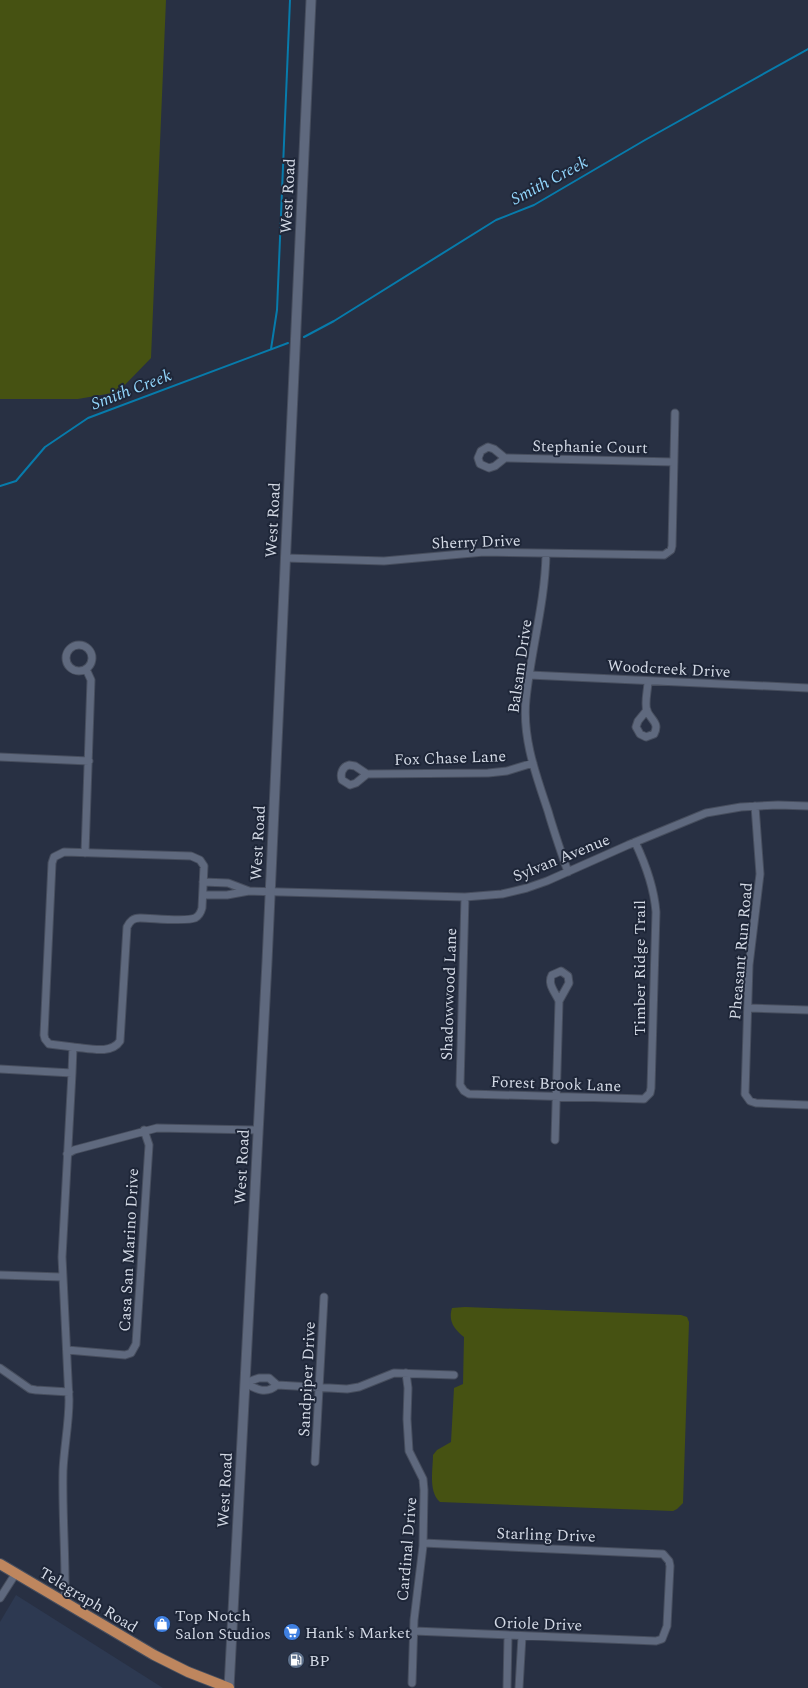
<svg xmlns="http://www.w3.org/2000/svg" width="808" height="1688" font-family="Spectral,serif">
	<style>
		.built { fill: #2d3951 }
		.green { fill: #465212 }
		.lines { fill: none; stroke-linecap: round; stroke-linejoin: round }
		.stream { stroke: #077bab; stroke-width: 2 }
		.minor-casing { stroke: #474e5e; stroke-width: 9 }
		.tertiary-casing { stroke: #474e5e; stroke-width: 11 }
		.primary-casing { stroke: #474e5e; stroke-width: 12 }
		.minor { stroke: #5f697e; stroke-width: 7 }
		.tertiary { stroke: #5f697e; stroke-width: 9 }
		.primary { stroke: #be865e; stroke-width: 10 }
		.labels { text-anchor: middle; stroke-width: 4; stroke-linejoin: round; paint-order: stroke }
		.street-label { font-size: 16px; fill: #d3d9e5; stroke: #1e2638 }
		.poi-label { font-size: 16px; fill: #d3d9e5; stroke: #1e2638; text-anchor: start }
		.water-label { font-size: 17px; font-style: italic; fill: #93d7fd; stroke: #1e2638 }
	</style>
	<rect width="100%" height="100%" fill="#283043"/>
	<path class="built" d="M16 1595 163 1688H0V1622Z"/>
	<path class="green" d="M0 0H166L151 358 118 392 78 399H0Z
		M465 1307 681 1315 687 1317 689 1322 683 1503 677 1509 673 1511 440 1502C428 1492 433 1469 433 1455L437 1450 451 1442 454 1388 463 1384 464 1337C454 1329 448 1321 452 1308Z"/>
	<g class="lines">
		<path class="stream" d="M304 337 334 321 496 220 534 205 645 140 808 49
			M271 349 277 310 290 0
			M0 486 16 481 45 447 88 418 288 343"/>
		<g class="minor-casing">
			<path id="minor" d="M505 458 494 449 488 447 481 451 478 458 480 464 489 468 495 466 505 458 674 462
				M546 554C545 603 531 650 526 699 522 738 536 775 548 811 554 832 561 852 568 872
				M285 558 384 561 484 552 664 555 671 550 672 546 675 413
				M66 658a13 13 0 1 1 26 0a13 13 0 1 1-26 0Z
				M529 675 808 688
				M647 710 638 721 636 727 640 734 646 737 654 734C660 723 651 720 647 711 644 703 648 690 648 681
				M0 757 89 761
				M367 774 356 783 350 785 342 780C340 774 342 767 349 765L355 766 367 774 488 773 507 771 533 763
				M755 806 760 874 749 965 745 1094 750 1101 756 1103 808 1105
				M85 853 91 680 86 669
				M203 882 228 883 249 891
				M203 895H227L249 891 465 897 502 894 527 888 547 881 628 845 706 813 741 807 778 805 808 806
				M465 897 460 1085 464 1091 469 1094 644 1099 650 1093 651 1088 656 912C654 887 646 865 635 842
				M748 1008 808 1010
				M0 1069 72 1073 62 1257 69 1400C69 1424 64 1447 63 1471 62 1515 66 1559 65 1603
				M72 1073 73 1047C88 1048 111 1055 120 1041L127 927C130 921 133 918 140 918 152 918 186 922 195 918 199 916 201 912 202 908L204 866 200 860 191 856 64 852 54 857 52 863 44 1035 45 1039 49 1044 73 1047
				M555 1140 559 1001C555 992 547 984 552 975L561 971 568 976 569 983 559 1001
				M67 1154 74 1150 157 1128 258 1130
				M0 1275 62 1277
				M67 1350 125 1355 131 1353 136 1344 149 1145 144 1130
				M0 1368 30 1389 36 1390 69 1392
				M406 1373 408 1388 407 1419 409 1451 423 1479 424 1490 423 1546 414 1620 412 1683
				M245 1383 259 1378H269L277 1385 347 1389 359 1387 394 1373 454 1375
				M245 1383C256 1389 266 1395 277 1385
				M315 1462 324 1297
				M0 1598 16 1573
				M414 1631 656 1641 662 1639 667 1626 670 1566 669 1561 663 1554 423 1543
				M507 1688 508 1636
				M519 1688 522 1636"/>
		</g>
		<g class="tertiary-casing">
			<path id="tertiary" d="M229 1688 267 962 311 0"/>
		</g>
		<g class="primary-casing">
			<path id="primary" d="M0 1564 154 1655 188 1672 229 1688"/>
		</g>
		<use href="#minor" class="minor"/>
		<use href="#tertiary" class="tertiary"/>
		<use href="#primary" class="primary"/>
	</g>
	<defs>
		<g id="shop-disc" transform="scale(0.9)"><circle r="9.5" fill="#3f7fe0" stroke="#1e2638"/><path d="M-5-2.5h2.3a2.7 3.5 0 0 1 5.4 0H5L5.5 6h-11ZM-1.5-2.5h3a1.5 2.3 0 0 0-3 0Z" fill="#fff"/></g>
		<g id="supermarket-disc" transform="scale(0.9)"><circle r="9.5" fill="#3f7fe0" stroke="#1e2638"/><path d="M-6-5.5h2.5l.6 2H6L4.5 2H-2.5L-4.4-4H-6ZM-1.5 3.2a1.3 1.3 0 1 0 .1 0ZM3 3.2a1.3 1.3 0 1 0 .1 0Z" fill="#fff"/></g>
		<g id="fuel-disc" transform="scale(0.9)"><circle r="9.5" fill="#5c6f8a" stroke="#1e2638"/><path d="M-5.5-6h7V0h2V4h1.3V-2.5L3-4.5l.8-.8L6-3V5H2.5V1h-1V6h-7ZM-4.2-4.7v3.2H.2V-4.7Z" fill="#fff"/></g>
	</defs>
	<g fill-rule="evenodd">
		<use href="#shop-disc" x="162" y="1624"/>
		<use href="#supermarket-disc" x="292" y="1632"/>
		<use href="#fuel-disc" x="296" y="1660"/>
	</g>
	<g class="labels">
		<g class="street-label">
			<text transform="translate(287 196) rotate(-87)" y="6">West Road</text>
			<text transform="translate(590 446) rotate(1)" y="6">Stephanie Court</text>
			<text transform="translate(272 520) rotate(-87)" y="6">West Road</text>
			<text transform="translate(476 541) rotate(-2)" y="6">Sherry Drive</text>
			<text transform="translate(519 666) rotate(-82)" y="6">Balsam Drive</text>
			<text transform="translate(669 668) rotate(3)" y="6">Woodcreek Drive</text>
			<text transform="translate(450 757) rotate(-2)" y="6">Fox Chase Lane</text>
			<text transform="translate(257 843) rotate(-87)" y="6">West Road</text>
			<text transform="translate(561 857) rotate(-22)" y="6">Sylvan Avenue</text>
			<text transform="translate(740 951) rotate(-85)" y="6">Pheasant Run Road</text>
			<text transform="translate(639 968) rotate(-90)" y="6">Timber Ridge Trail</text>
			<text transform="translate(448 994) rotate(-88)" y="6">Shadowwood Lane</text>
			<text transform="translate(556 1083) rotate(2)" y="6">Forest Brook Lane</text>
			<text transform="translate(241 1167) rotate(-87)" y="6">West Road</text>
			<text transform="translate(128 1250) rotate(-87)" y="6">Casa San Marino Drive</text>
			<text transform="translate(306 1379) rotate(-87)" y="6">Sandpiper Drive</text>
			<text transform="translate(224 1490) rotate(-87)" y="6">West Road</text>
			<text transform="translate(546 1534) rotate(2)" y="6">Starling Drive</text>
			<text transform="translate(406 1549) rotate(-85)" y="6">Cardinal Drive</text>
			<text transform="translate(89 1599) rotate(31)" y="6">Telegraph Road</text>
			<text transform="translate(538 1623) rotate(2)" y="6">Oriole Drive</text>
		</g>
		<g class="poi-label">
			<text x="175" y="1621">Top Notch<tspan x="175" dy="18">Salon Studios</tspan></text>
			<text x="305" y="1638">Hank's Market</text>
			<text x="309" y="1666">BP</text>
		</g>
		<g class="water-label">
			<text transform="translate(549 180) rotate(-28)" y="6">Smith Creek</text>
			<text transform="translate(131 389) rotate(-21)" y="6">Smith Creek</text>
		</g>
	</g>
</svg>
